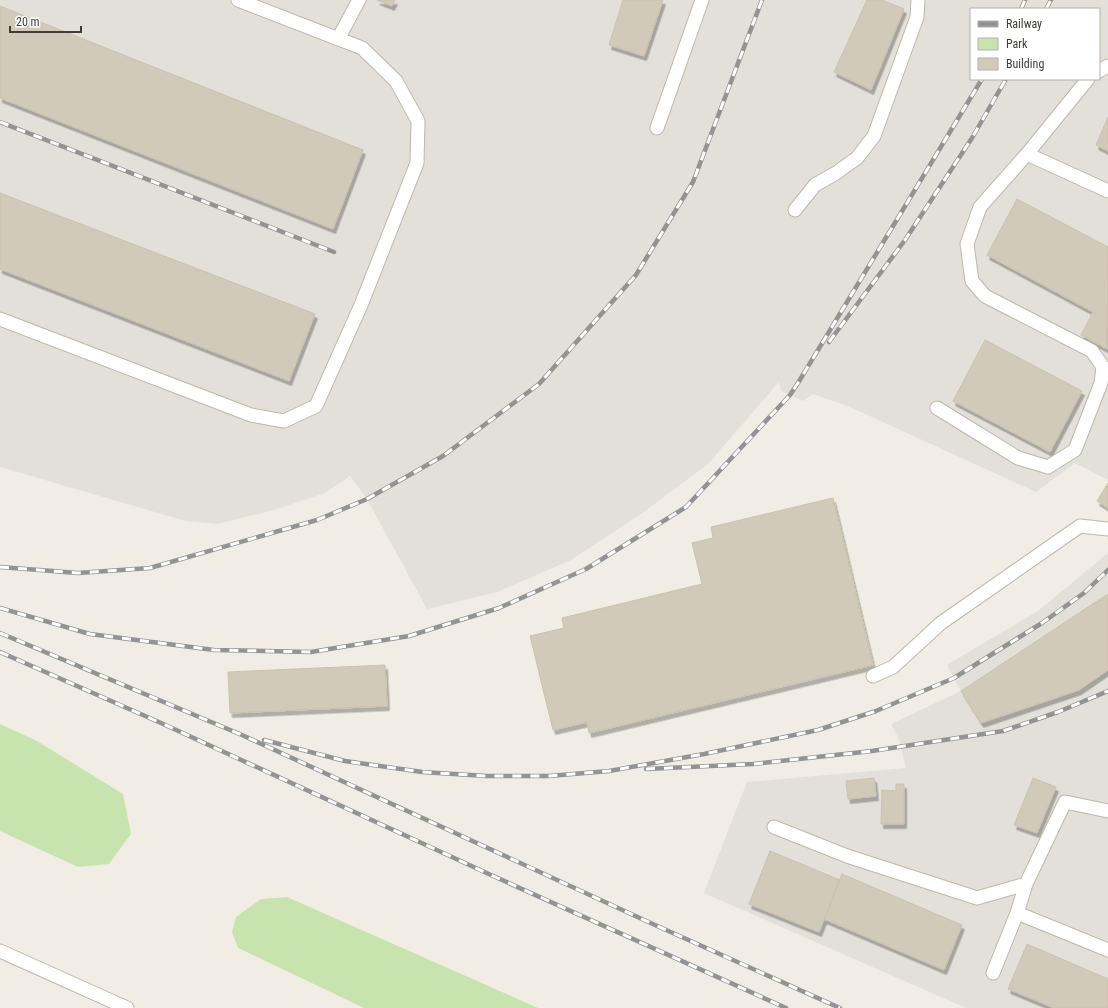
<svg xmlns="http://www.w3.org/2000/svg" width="1108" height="1008" font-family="'Roboto Condensed',sans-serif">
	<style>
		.industrial { fill: #e3dfd9; fill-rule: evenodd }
		.green { fill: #c9e3af }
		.building { fill: #d1c9ba; stroke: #ccc1ae; filter: url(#shadow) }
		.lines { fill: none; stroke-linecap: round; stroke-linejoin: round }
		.service-casing { stroke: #beb8aa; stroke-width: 15 }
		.service { stroke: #fff; stroke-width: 13 }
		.rail-casing { stroke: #939393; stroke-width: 4.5 }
		.rail { stroke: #fff; stroke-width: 3; stroke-dasharray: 9; stroke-linecap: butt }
	</style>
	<defs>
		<filter id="shadow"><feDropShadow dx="2.5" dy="4.5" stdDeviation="0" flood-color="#0004"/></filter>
	</defs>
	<rect width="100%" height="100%" fill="#f1ede4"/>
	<path class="industrial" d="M0 0H1108V480L1075 463 1036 492 850 407 813 394 803 401 781 391 779 382 708 464 645 511 571 560 497 592 427 609 367 499 350 476 325 493 271 511 217 524 186 521 0 467ZM971 9H1099V79H971Z
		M1108 553V1008H966L704 893 747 782 906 768 899 739 891 724 961 691 947 665 1038 611Z"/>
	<path class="green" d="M0 724 37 741 123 794 131 834 109 864 78 867 0 831Z
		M287 897 538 1008H364L238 948 232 932 236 917 261 899Z"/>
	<path class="building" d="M377 0H395L392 6Z
		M623 0H663L644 56 609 45Z
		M867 0H882L904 9 871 90 834 72Z
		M0 6 363 150 333 229 0 98Z
		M1108 117V151L1096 145Z
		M0 193 315 314 289 381 0 269Z
		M1017 199 1108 247 1107 349 1081 335 1093 312 987 255Z
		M985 340 1082 391 1050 452 953 401Z
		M1108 483V508L1097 501Z
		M833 498 873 665 589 733 587 722 553 730 530 636 564 628 562 618 702 584 692 543 713 538 711 527Z
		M1108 594V670L1079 690 981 723 961 691Z
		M385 665 387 706 230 713 228 672Z
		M874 778 876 796 848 799 846 781Z
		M1033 778 1056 787 1037 833 1014 825Z
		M896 784H904V824H881L882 790 896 791Z
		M770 851 840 880 819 932 749 904Z
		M842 874 962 925 944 970 824 919Z
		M1027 944 1108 979V1008H1054L1008 989Z"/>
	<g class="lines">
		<g class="service-casing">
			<path id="service" d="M338 39 359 0
				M1099 71 1108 66
				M657 128 702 0
				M1027 154 1108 191
				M795 210 815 185 836 173 857 158 874 136 917 17 918 0
				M0 319 251 415 284 421 316 406 361 305 417 163 418 121 396 81 362 48 238 0
				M937 408 1018 458 1048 467 1075 450 1101 383 1103 367 1092 351 985 296 972 281 967 244 980 207 1027 154 1088 79
				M873 676 893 667 941 623 1080 526 1108 529
				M774 827 847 856 977 898 1026 884 1065 802 1108 811
				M1017 913 1108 950
				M0 951 127 1008
				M993 973 1017 913 1026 884"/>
		</g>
		<use href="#service" class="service"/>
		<g class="rail-casing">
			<path id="rail" d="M1021 9 1025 0
				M1046 9 1051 0
				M0 122 334 252
				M829 342 905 240 972 138 1006 79
				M0 567 78 573 150 568 317 520 367 499 443 456 539 384 636 275 693 182 762 0
				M0 608 90 634 214 650 311 652 409 636 499 608 586 569 686 507 790 395 798 383 982 79
				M0 633 242 735 655 925 840 1008
				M0 652 161 723 491 875 786 1008
				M264 740 345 761 422 772 486 776H549L609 771 704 754 818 730 876 711 954 678 1042 623 1084 593 1108 570
				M646 769 753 764 872 751 1003 731 1058 712 1108 691"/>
		</g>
		<use href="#rail" class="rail"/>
	</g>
	<rect x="970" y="8" width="130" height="72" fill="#ffffff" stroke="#b3b1ae"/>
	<rect x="978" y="21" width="20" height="6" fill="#939393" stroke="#b3b1ae"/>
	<text x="1006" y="28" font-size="12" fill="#423d34">Railway</text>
	<rect x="978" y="38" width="20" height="12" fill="#c9e3af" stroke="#b3b1ae"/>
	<text x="1006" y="48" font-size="12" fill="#423d34">Park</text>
	<rect x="978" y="58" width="20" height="12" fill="#d1c9ba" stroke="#b3b1ae"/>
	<text x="1006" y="68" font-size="12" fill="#423d34">Building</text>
	<path d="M10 26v6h71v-6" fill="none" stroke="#423d34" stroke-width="2"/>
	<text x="16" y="26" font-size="12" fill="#423d34" stroke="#ffffff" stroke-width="3" paint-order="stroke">20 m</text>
</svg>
